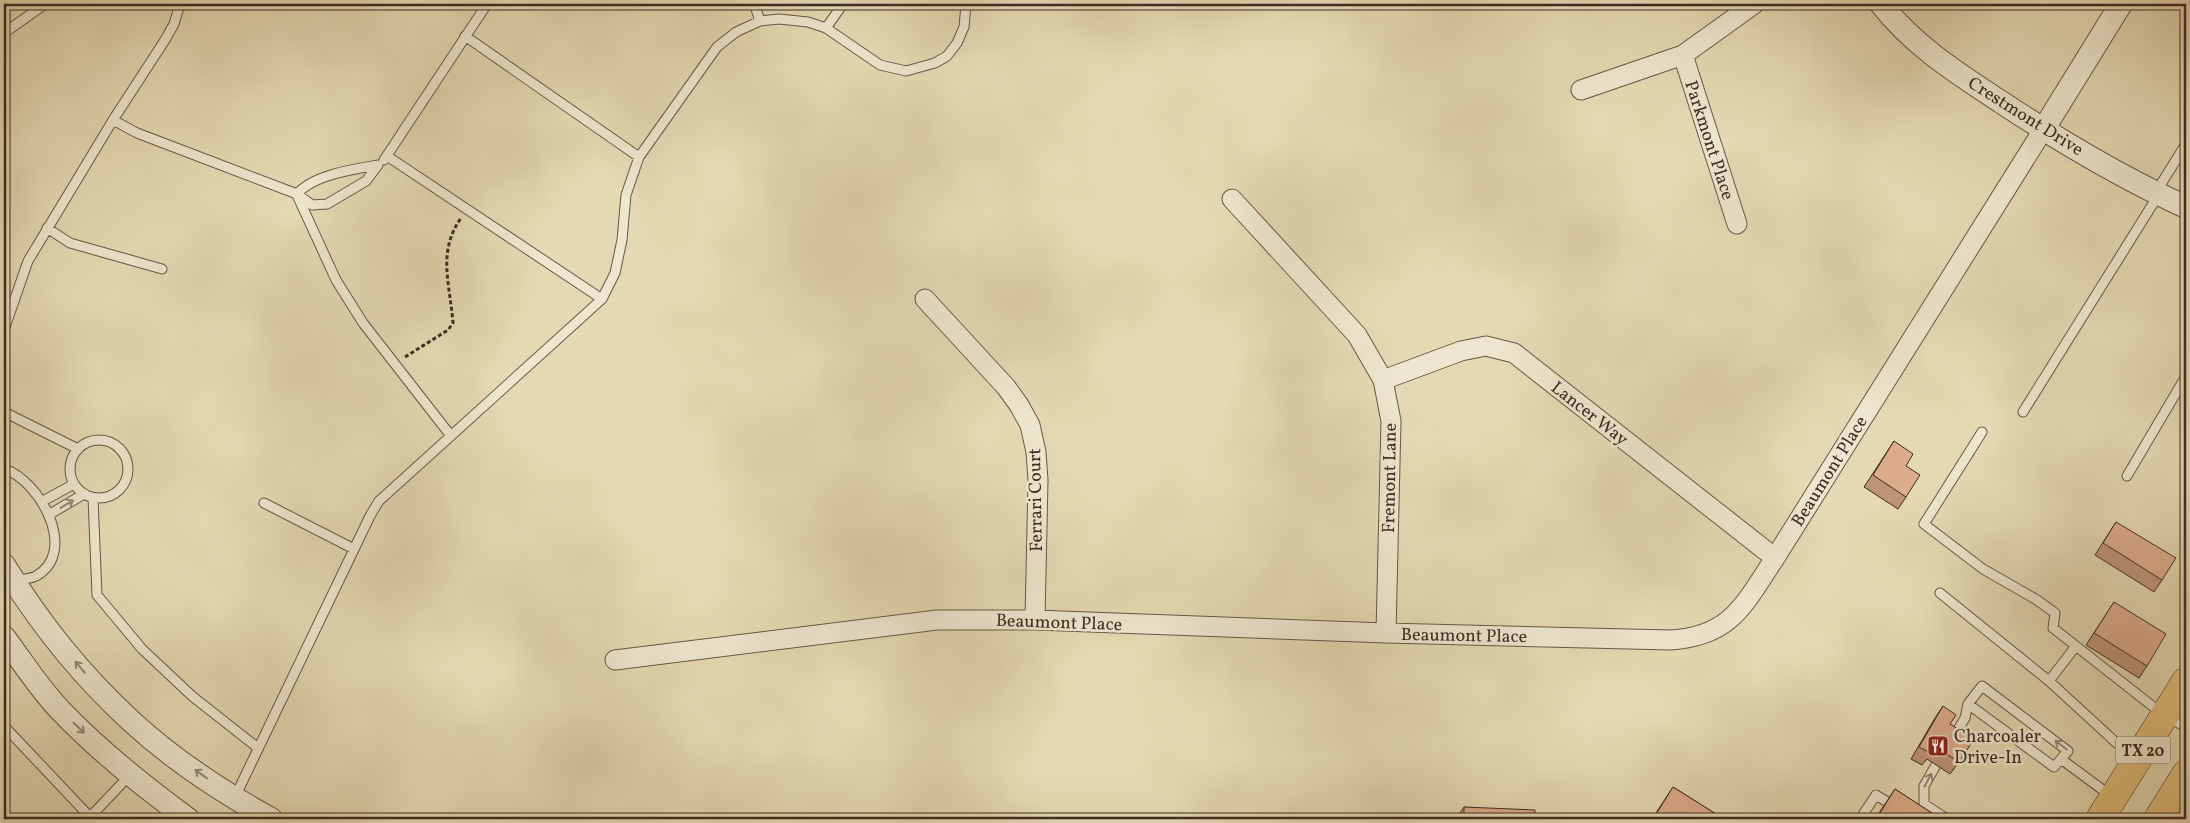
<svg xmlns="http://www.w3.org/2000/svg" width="2190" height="823" font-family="Vollkorn,serif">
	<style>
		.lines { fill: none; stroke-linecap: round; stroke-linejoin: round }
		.service-casing { stroke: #685647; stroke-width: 11 }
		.minor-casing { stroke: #685647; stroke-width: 21 }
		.tertiary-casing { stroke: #685647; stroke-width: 24 }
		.primary-casing { stroke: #3e2b23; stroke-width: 29 }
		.path { stroke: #3e2b23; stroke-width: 3; stroke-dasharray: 4 2.5; stroke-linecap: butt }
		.service { stroke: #eee6ce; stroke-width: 9 }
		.minor { stroke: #eee6ce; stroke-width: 19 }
		.tertiary { stroke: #eee6ce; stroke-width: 22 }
		.primary { stroke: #e2bc7a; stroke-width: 28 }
		.wall { fill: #be9478; stroke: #3e2b23 }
		.building { fill: #ddac8b; stroke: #3e2b23 }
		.oneway { stroke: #968878 }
		.labels { text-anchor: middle; stroke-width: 5; stroke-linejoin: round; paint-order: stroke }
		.shield { fill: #eee6ce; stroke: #736356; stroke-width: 1 }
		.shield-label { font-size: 16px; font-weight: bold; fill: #3e2b23 }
		.street-label { font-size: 18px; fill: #3e2b23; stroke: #eee6ce }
		.poi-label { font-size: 18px; fill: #3e2b23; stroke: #eee6ce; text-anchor: start }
	</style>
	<rect width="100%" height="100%" fill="#e5d9b3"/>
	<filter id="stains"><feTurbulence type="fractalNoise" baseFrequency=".004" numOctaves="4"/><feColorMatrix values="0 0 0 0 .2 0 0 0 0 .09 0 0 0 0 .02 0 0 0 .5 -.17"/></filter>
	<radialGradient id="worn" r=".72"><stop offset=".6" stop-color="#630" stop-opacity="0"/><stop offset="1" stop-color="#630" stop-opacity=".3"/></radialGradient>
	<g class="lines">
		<g class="service-casing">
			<path id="service" d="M751 4 755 6 760 21
				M826 28 843 4
				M4 33 45 4
				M465 36 639 157
				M113 120 137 133 297 194 312 205 327 204 366 181 378 165C354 169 313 175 297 194
				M387 156 602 299
				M384 160 487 4
				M2156 192 2186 144
				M297 195 336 280 363 323 451 436
				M47 228 70 243 162 269
				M4 330 28 261 113 120 165 40 174 24 180 4
				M4 412 78 449
				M2023 412 2159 194
				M1982 432 1924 524 1983 569 2037 600 2055 613 2053 628 2165 716 2186 727
				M70 469a29 29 0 1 1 58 0a29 29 0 1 1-58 0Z
				M4 469C40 480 79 552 36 576 31 579 20 579 14 581
				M2127 476 2186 376
				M93 498 97 595 142 649 192 696 258 748
				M43 501 74 484
				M264 503 354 549
				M50 514 84 494
				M1940 593 2049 681 2134 759
				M2049 681 2076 646
				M4 726 90 817 130 775
				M1952 740 1965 718 1968 704 1982 686 2068 751 2054 767 1968 704
				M2061 759 2111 796
				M1936 765 1924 786V804L1947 819
				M235 797 370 516 379 501 602 299 615 273 622 240 626 195 639 157 717 47 736 32 760 21 779 19 808 22 826 28 880 65 906 71 935 63 947 56 957 43 964 27 966 4
				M1860 819 1876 795 1915 819"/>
		</g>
		<g class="minor-casing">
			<path id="minor" d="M1683 55 1737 224
				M1581 90 1683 55 1754 4
				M1232 199 1357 335 1383 380 1391 421 1386 633
				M925 299 1006 387 1019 405 1030 425 1036 452 1038 480 1035 620
				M1383 380 1461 351 1486 346 1514 353 1775 558
				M615 660 937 620H1035L1386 633 1671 640C1732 636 1744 604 1775 558L2043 130"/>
		</g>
		<g class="tertiary-casing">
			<path id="tertiary" d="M1881 4C1914 46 1957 73 2001 102 2060 141 2122 178 2186 207
				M2043 130 2121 4
				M4 565C38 621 82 676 131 721 171 758 224 793 271 819
				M4 637C22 661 39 688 60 710 99 751 143 786 188 819"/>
		</g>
		<g class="primary-casing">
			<path id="primary" d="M2100 819 2186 681
				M2158 819 2186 774"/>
		</g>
		<path class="path" d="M405 357 448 330 453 323C450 284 437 252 461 218"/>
		<use href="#service" class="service"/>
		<use href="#minor" class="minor"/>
		<use href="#tertiary" class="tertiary"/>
		<use href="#primary" class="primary"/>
	</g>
	<path class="wall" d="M1894 441 1906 466V497L1898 509 1864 487Z
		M2116 522 2162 580 2154 592 2095 555Z
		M2114 602 2147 666 2139 678 2086 645Z
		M1943 706 1950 724 1959 762 1950 774 1927 759 1922 765 1911 759 1935 718Z
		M1673 787 1724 819H1652Z
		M1895 789 1941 819H1875Z
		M1464 807 1535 819H1456Z"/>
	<path class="building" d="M1894 441 1913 454 1906 466 1920 475 1906 497 1873 475Z
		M2116 522 2176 558 2162 580 2103 543Z
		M2114 602 2166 634 2147 666 2094 633Z
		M1943 706 1956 715 1950 724 1974 739 1959 762 1936 747 1931 753 1919 747Z
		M1673 787 1724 819H1653Z
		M1895 789 1941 819H1876Z
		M1464 807 1535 810V819H1464Z"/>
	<defs><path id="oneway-shaft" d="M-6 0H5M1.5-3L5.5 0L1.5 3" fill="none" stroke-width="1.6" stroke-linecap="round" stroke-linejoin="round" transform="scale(1.25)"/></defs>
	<g class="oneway">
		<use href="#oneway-shaft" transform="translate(67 504) rotate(-31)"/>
		<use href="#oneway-shaft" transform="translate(80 667) rotate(-130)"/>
		<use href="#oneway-shaft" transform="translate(79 728) rotate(44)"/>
		<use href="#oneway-shaft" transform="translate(2061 745) rotate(-143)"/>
		<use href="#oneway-shaft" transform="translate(201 774) rotate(-144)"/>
		<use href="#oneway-shaft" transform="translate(1928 780) rotate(-62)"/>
	</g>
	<defs>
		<g id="restaurant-square" transform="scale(1.125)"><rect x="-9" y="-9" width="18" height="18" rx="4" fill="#8f2418" stroke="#eee6ce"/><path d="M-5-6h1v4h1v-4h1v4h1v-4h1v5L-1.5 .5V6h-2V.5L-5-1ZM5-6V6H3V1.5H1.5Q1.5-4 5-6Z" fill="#fff"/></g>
	</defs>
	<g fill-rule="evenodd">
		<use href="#restaurant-square" x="1938" y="746"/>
	</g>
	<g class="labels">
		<rect class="shield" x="2115.5" y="736.5" width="55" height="27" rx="4"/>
		<g class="shield-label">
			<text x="2143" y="756">TX 20</text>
		</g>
		<g class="street-label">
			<text transform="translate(2026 116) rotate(32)" y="6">Crestmont Drive</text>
			<text transform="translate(1710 140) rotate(72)" y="6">Parkmont Place</text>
			<text transform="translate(1590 413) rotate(38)" y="6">Lancer Way</text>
			<text transform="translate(1829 471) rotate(-58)" y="6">Beaumont Place</text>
			<text transform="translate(1389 478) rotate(-89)" y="6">Fremont Lane</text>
			<text transform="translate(1035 500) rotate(-91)" y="6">Ferrari Court</text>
			<text transform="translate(1059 622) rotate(2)" y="6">Beaumont Place</text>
			<text transform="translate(1464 635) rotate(1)" y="6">Beaumont Place</text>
		</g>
		<g class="poi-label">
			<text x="1954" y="742">Charcoaler<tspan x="1954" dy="21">Drive-In</tspan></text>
		</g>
	</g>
	<rect width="2190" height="823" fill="none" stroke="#e5d9b3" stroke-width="20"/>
	<rect x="5" y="5" width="2180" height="813" fill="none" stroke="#3e2b23" stroke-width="2.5"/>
	<rect x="10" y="10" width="2170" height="803" fill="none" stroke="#3e2b23"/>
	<rect width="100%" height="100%" filter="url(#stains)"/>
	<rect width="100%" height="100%" fill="url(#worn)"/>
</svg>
